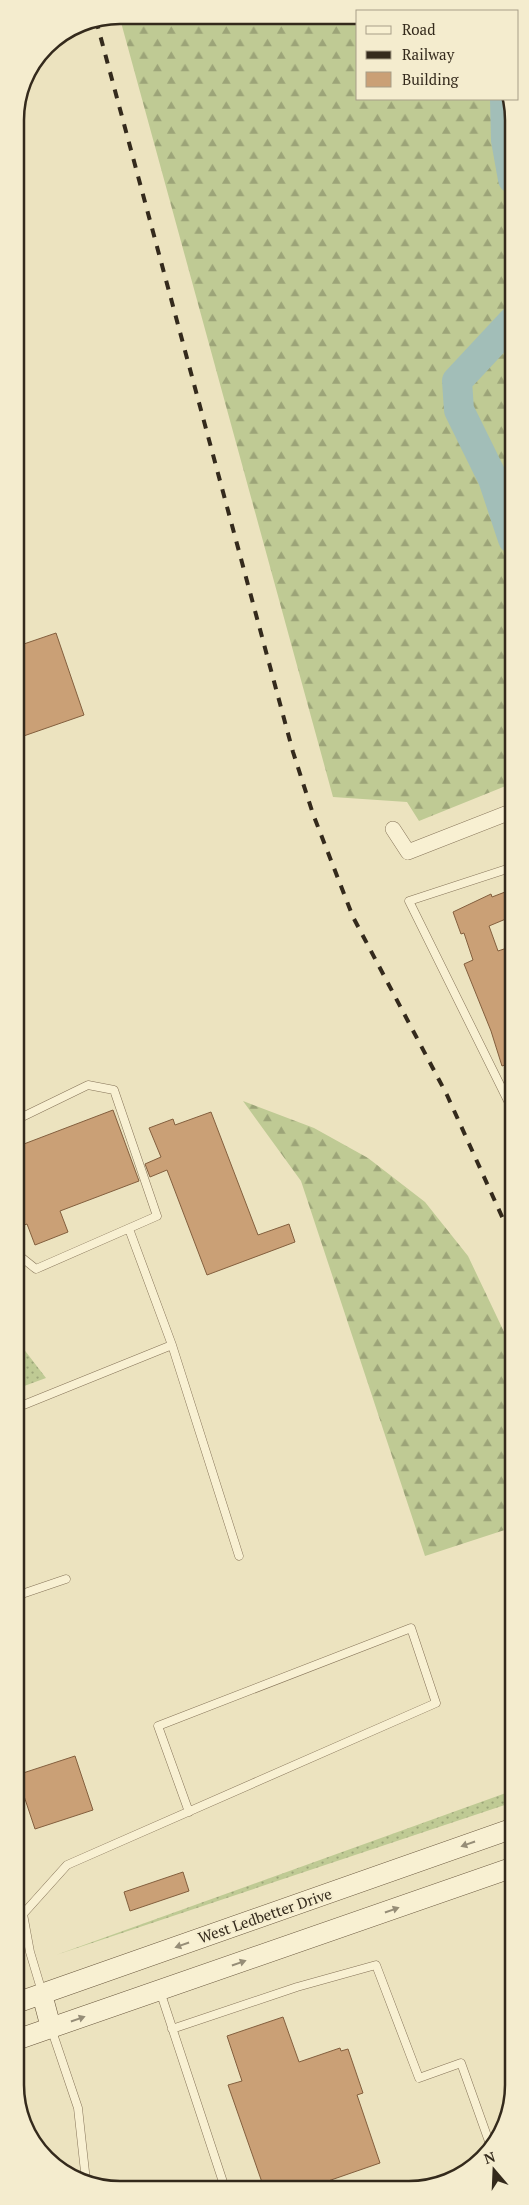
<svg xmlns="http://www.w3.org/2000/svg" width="529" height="2205" font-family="'PT Serif',serif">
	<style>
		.grass { fill: url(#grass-dots) }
		.forest { fill: url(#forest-firs) }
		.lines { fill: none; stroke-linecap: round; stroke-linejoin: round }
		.river { stroke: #a2beb8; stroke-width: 30 }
		.building { fill: #caa076; stroke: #835f3e }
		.service-casing { stroke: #857358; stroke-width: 9 }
		.minor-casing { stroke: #857358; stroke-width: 16 }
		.secondary-casing { stroke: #66543b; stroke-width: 21 }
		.service { stroke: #f8f0d2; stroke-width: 8 }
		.minor { stroke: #f8f0d2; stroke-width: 15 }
		.secondary { stroke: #f8f0d2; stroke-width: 20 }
		.rail { stroke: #342a1c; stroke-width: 4; stroke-dasharray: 9 9; stroke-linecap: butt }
		.oneway { fill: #968d77 }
		.labels { text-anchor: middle; stroke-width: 4; stroke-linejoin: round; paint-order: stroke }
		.street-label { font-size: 15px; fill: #342a1c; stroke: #f4ecce }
		.rim { fill: none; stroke: #342a1c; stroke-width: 2.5 }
	</style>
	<defs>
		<pattern id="grass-dots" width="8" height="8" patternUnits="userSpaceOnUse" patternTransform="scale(1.25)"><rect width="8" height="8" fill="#bfca94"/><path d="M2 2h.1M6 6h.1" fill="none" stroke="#9ca478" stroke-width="1.8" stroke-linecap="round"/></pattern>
		<pattern id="forest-firs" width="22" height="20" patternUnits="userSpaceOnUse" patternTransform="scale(1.25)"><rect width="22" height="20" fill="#bfca94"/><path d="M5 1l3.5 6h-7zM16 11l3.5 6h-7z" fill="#9ca478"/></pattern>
	</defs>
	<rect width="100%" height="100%" fill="#ece3bf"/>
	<path class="grass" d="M16 1339 46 1378 16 1389Z
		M514 1790V1802L56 1955Z"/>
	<path class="forest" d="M119 15 358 17V99H510L513 106V783L419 821 407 802 333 797Z
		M243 1101 314 1128 368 1158 425 1202 468 1256 506 1336 514 1358V1527L425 1556 301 1181Z"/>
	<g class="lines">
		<path class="river" d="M505 99 506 140 513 179
			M513 321 457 381 459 410 493 479 513 539"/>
	</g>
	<path class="building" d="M56 633 84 715 15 739V647Z
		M513 889V916L489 926 498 951 513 946V1062L502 1066 491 1031 464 964 473 960 464 933 461 934 453 912 491 894 492 897Z
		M113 1110 139 1181 60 1211 68 1232 35 1245 27 1224 16 1228V1147Z
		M211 1112 258 1235 289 1224 295 1242 207 1275 167 1170 150 1177 145 1164 161 1157 149 1128 173 1119 175 1125Z
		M75 1756 93 1810 35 1829 17 1775Z
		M183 1872 189 1891 130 1911 124 1892Z
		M283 2017 299 2062 340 2048 341 2051 348 2049 363 2093 357 2095 380 2163 305 2189 264 2188 228 2085 242 2081 227 2036Z"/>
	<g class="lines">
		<g class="service-casing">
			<path id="service" d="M513 867 409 901 513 1111
				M16 1120 88 1085 114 1090 157 1216 36 1269 16 1253
				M172 1345 239 1556
				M16 1408 172 1345 129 1229
				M16 1596 66 1579
				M160 1991 225 2188
				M42 1992 30 1952 23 1914 67 1865 436 1703 411 1628 158 1726 189 1812
				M51 2028 78 2108 86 2181
				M172 2029 297 1987 376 1965 419 2078 461 2063 491 2147"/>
		</g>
		<g class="minor-casing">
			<path id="minor" d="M393 829 408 852 513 811"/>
		</g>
		<g class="secondary-casing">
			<path id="secondary" d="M42 1994 51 2028
				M16 2003 514 1828
				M16 2040 514 1867"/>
		</g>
		<use href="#service" class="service"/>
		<use href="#minor" class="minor"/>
		<use href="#secondary" class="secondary"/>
		<path class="rail" d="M96 20 293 752 313 814 353 917 447 1095 513 1241"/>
	</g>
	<defs><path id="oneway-solid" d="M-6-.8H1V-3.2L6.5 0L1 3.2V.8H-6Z" transform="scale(1.25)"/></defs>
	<g class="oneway">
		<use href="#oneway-solid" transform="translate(468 1844) rotate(161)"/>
		<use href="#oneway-solid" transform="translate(392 1910) rotate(-19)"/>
		<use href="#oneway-solid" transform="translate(182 1945) rotate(161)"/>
		<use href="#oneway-solid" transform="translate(239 1963) rotate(-19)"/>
		<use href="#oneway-solid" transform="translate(78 2019) rotate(-19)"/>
	</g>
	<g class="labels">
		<g class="street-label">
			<text transform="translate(265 1916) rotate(-19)" y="5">West Ledbetter Drive</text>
		</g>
	</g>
	<path d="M0 0H529V2205H0ZM120 24H409A96 96 0 0 1 505 120V2085A96 96 0 0 1 409 2181H120A96 96 0 0 1 24 2085V120A96 96 0 0 1 120 24Z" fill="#f4ecce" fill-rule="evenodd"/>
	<path class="rim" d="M120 24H409A96 96 0 0 1 505 120V2085A96 96 0 0 1 409 2181H120A96 96 0 0 1 24 2085V120A96 96 0 0 1 120 24Z"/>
	<rect x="356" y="10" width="162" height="90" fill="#f4ecce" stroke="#a79e87"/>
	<rect x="366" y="26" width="25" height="8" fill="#f8f0d2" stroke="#a79e87"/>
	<text x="402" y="35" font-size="15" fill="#342a1c">Road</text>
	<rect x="366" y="51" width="25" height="8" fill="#342a1c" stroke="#a79e87"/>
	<text x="402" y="60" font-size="15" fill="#342a1c">Railway</text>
	<rect x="366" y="72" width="25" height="15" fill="#caa076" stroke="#a79e87"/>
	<text x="402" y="85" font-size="15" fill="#342a1c">Building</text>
	<g transform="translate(494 2170) rotate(341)" stroke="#f4ecce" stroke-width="4" paint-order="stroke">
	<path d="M0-4L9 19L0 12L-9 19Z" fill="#342a1c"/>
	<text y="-8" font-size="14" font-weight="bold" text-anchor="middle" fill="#342a1c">N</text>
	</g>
</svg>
